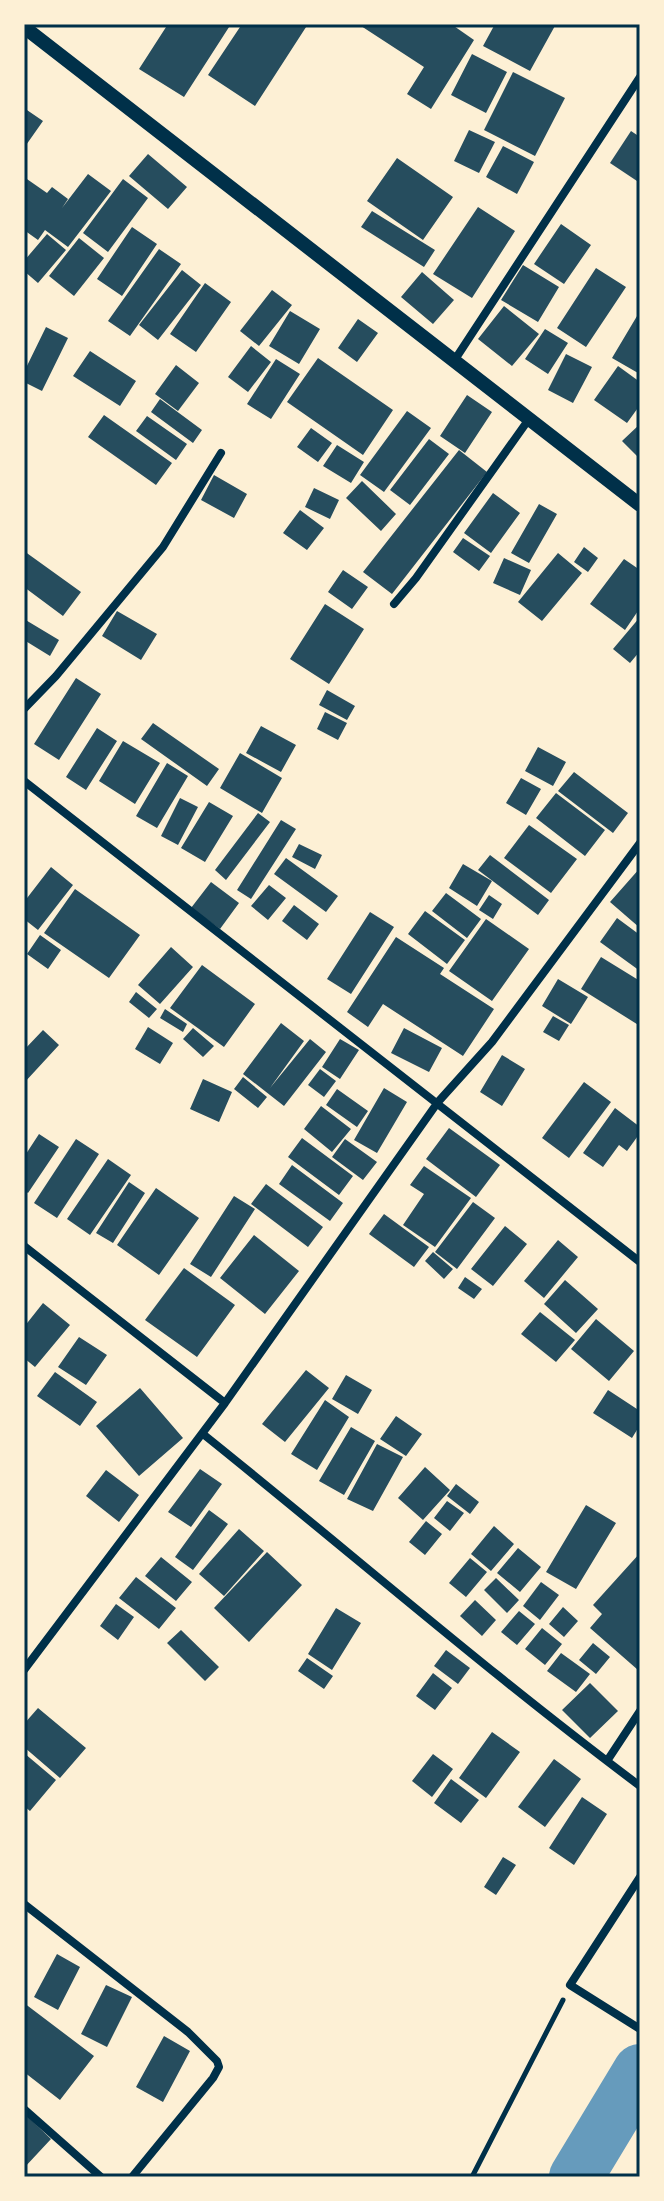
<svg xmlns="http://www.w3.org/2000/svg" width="664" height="2201" font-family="'Noto Sans',sans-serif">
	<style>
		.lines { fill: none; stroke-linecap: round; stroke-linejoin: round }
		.river { stroke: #669bbc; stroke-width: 54 }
		.building { fill: #264d5e }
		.path { stroke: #003049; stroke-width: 5 }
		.minor { stroke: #003049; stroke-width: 8 }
		.tertiary { stroke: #003049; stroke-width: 14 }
		.neatline { fill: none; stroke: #003049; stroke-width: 3 }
	</style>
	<rect width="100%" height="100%" fill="#fdf0d5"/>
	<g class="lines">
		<path class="river" d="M576 2177 640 2071"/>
	</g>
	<path class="building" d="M168 24H231L184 97 139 69Z
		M242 24H308L255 106 208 75Z
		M358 24H451L474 40 431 109 407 94 424 67Z
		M495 24H556L530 71 483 46Z
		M472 54 507 72 486 113 451 95Z
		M513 72 565 98 535 156 484 130Z
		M24 108 43 121 24 148Z
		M469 130 495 142 479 173 454 161Z
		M631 131 640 137V183L610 163Z
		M503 146 534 162 517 194 486 177Z
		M148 154 187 187 168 209 129 176Z
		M397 158 453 197 423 240 367 201Z
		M88 174 111 191 68 247 45 230 38 240 24 230V177L47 193 52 187 68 199 62 208Z
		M123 179 148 198 108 252 83 233Z
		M478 207 515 231 472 298 433 274Z
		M372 211 435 250 424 267 361 227Z
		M561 224 591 245 564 284 534 264Z
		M132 227 157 244 122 296 97 279Z
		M47 234 66 250 38 283 24 271V261Z
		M79 238 104 258 74 296 49 276Z
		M159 249 181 264 130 336 108 321Z
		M523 265 559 287 538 322 501 300Z
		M596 268 626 287 586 347 557 328Z
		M182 270 201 285 158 340 139 325Z
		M422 272 454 300 433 324 401 297Z
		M205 283 231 302 196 352 170 334Z
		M272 290 292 305 259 346 240 331Z
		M504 306 539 334 512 366 478 339Z
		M290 311 320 329 299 364 269 346Z
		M640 311V370L638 373 612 358Z
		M358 319 378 333 357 362 338 348Z
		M46 327 68 338 42 391 24 382V372Z
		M545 329 568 343 548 374 525 359Z
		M251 346 271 362 248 392 228 377Z
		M90 351 136 381 120 406 73 376Z
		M566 354 592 367 573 403 548 390Z
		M318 358 393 410 363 455 287 402Z
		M276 359 300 374 271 419 247 404Z
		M176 365 199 383 178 411 155 394Z
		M618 366 640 382V405L627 423 594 400Z
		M467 395 492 412 465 453 440 436Z
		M160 399 202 430 193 443 151 412Z
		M407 411 431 428 384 492 360 475Z
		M104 415 172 463 156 485 88 437Z
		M147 416 187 444 176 460 136 431Z
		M640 424V454L637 456 622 441Z
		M311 428 332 443 318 462 297 447Z
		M429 439 449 454 410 505 390 490Z
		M337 445 364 462 351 483 323 466Z
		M459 450 487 472 392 594 363 572Z
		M214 475 247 494 234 518 201 500Z
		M362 481 396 514 381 531 346 498Z
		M314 488 339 500 330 519 305 507Z
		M493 493 520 513 491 553 464 533Z
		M539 504 557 514 529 563 511 553Z
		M300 510 324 528 307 550 283 533Z
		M463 538 490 556 479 571 453 552Z
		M584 547 598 558 588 572 574 562Z
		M24 551 81 592 63 616 24 587Z
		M558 553 582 573 542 621 518 602Z
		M504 558 531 570 520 595 493 583Z
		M624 559 640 570V608L625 630 590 604Z
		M343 570 368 587 352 609 328 592Z
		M325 604 364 629 329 684 290 659Z
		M117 611 157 634 141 660 102 636Z
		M640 617V651L630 663 613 649Z
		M24 619 59 640 50 656 24 640Z
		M76 678 101 694 59 760 34 744Z
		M327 690 355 706 347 720 319 705Z
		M325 712 347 723 338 740 317 729Z
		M153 723 219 769 207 786 141 739Z
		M261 726 296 745 281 772 246 753Z
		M97 728 117 741 86 790 66 777Z
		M123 741 160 763 135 804 99 781Z
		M538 747 566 762 553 786 525 771Z
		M240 753 282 778 262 813 220 788Z
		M167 763 188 776 157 828 136 816Z
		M574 772 628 813 613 833 558 791Z
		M521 778 541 789 526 815 506 803Z
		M556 793 605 830 585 856 536 818Z
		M180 798 198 807 178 845 161 836Z
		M209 802 233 816 205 862 181 848Z
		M258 813 270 822 226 880 215 870Z
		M281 820 296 829 251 899 237 890Z
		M529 825 577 859 551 893 504 858Z
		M299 844 322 855 315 869 292 857Z
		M490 855 549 900 538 915 478 870Z
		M286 858 338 896 326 912 274 874Z
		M463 864 492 881 477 906 449 888Z
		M51 867 73 885 38 930 24 919V902Z
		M640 868V928L610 902Z
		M211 882 239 903 220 929 191 908Z
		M269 885 286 898 268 920 251 906Z
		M75 889 140 935 109 978 44 933Z
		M446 893 481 919 467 938 432 911Z
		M489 895 502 904 493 919 479 910Z
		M294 905 319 924 307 940 282 921Z
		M425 911 465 940 447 964 408 934Z
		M370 912 394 927 351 994 327 979Z
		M617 918 640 935V971L600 942Z
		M486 919 529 949 492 1001 449 971Z
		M40 935 61 950 48 969 27 954Z
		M396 937 444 968 440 974 494 1009 463 1056 383 1004 368 1027 347 1012Z
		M171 947 193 967 160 1004 138 985Z
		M601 957 640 981V1026L581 989Z
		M202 965 255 1004 224 1047 170 1008Z
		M558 979 588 997 571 1024 542 1006Z
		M136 992 157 1009 149 1018 129 1002Z
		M165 1009 187 1024 183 1032 160 1018Z
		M553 1016 569 1025 559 1041 543 1032Z
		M281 1023 304 1041 270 1088 310 1039 326 1052 284 1106 243 1074Z
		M148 1027 173 1043 160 1064 135 1049Z
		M193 1028 214 1046 203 1057 183 1039Z
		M404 1028 442 1048 429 1072 391 1053Z
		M43 1030 59 1045 24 1083V1050Z
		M340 1039 359 1050 340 1079 322 1067Z
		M502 1055 525 1069 502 1106 480 1092Z
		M320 1069 336 1081 324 1097 308 1085Z
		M243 1077 267 1097 258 1108 234 1089Z
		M203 1079 232 1092 219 1122 190 1109Z
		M584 1082 611 1102 569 1158 542 1138Z
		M384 1088 407 1102 377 1153 354 1140Z
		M337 1089 368 1111 357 1127 326 1105Z
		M321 1106 351 1129 332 1152 304 1129Z
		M615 1108 640 1127V1133L627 1151 619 1145 603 1167 583 1153Z
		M449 1128 500 1165 476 1197 426 1159Z
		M39 1134 59 1147 28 1193 24 1190V1157Z
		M302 1138 353 1176 339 1195 288 1157Z
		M76 1139 99 1154 57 1218 34 1203Z
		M345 1139 377 1162 363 1180 332 1157Z
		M108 1159 131 1175 90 1235 67 1219Z
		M292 1165 343 1203 330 1221 279 1184Z
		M424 1166 471 1198 435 1247 403 1225 424 1194 410 1185Z
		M129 1182 145 1193 113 1243 96 1233Z
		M266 1184 323 1227 308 1247 251 1204Z
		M156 1188 199 1218 159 1275 117 1245Z
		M234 1196 255 1209 211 1277 190 1264Z
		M473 1202 495 1218 457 1269 435 1252Z
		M384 1214 429 1247 414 1267 369 1234Z
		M505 1226 527 1244 493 1286 471 1269Z
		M254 1235 299 1271 265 1314 220 1278Z
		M558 1240 578 1257 544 1298 524 1281Z
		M433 1252 453 1269 444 1279 425 1261Z
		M184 1268 235 1305 197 1357 145 1320Z
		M465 1277 482 1289 474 1299 458 1288Z
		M565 1280 598 1309 576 1333 544 1304Z
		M43 1303 70 1325 35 1367 24 1358V1327Z
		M540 1312 575 1340 556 1362 521 1334Z
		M596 1319 634 1351 609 1381 571 1349Z
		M79 1337 107 1355 86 1385 58 1367Z
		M306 1370 329 1388 285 1442 262 1424Z
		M55 1372 97 1402 80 1426 37 1396Z
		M346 1375 372 1390 358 1414 332 1399Z
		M140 1388 183 1438 139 1476 96 1426Z
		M608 1390 640 1411V1425L632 1438 593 1413Z
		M325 1400 349 1417 317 1470 291 1454Z
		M396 1416 422 1434 406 1456 380 1439Z
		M351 1427 375 1441 344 1495 319 1481Z
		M377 1444 403 1457 373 1511 347 1499Z
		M425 1467 450 1490 423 1520 398 1498Z
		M200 1469 222 1484 191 1527 168 1512Z
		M106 1470 139 1495 119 1522 86 1496Z
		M456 1484 479 1502 470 1514 447 1496Z
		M447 1501 464 1513 450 1531 434 1518Z
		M586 1505 616 1523 576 1589 546 1572Z
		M209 1510 228 1524 193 1570 175 1557Z
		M426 1521 442 1534 425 1555 409 1542Z
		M494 1526 514 1544 491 1571 471 1554Z
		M239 1529 264 1551 224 1596 199 1574Z
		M518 1548 541 1567 520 1592 497 1573Z
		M267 1552 302 1585 249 1642 214 1608Z
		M640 1553V1668L638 1670 590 1628 602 1614 593 1605Z
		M161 1557 192 1582 176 1601 145 1576Z
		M470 1558 487 1572 466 1597 449 1583Z
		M136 1577 176 1608 159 1629 119 1598Z
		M496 1578 519 1600 507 1613 484 1590Z
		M541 1582 559 1595 540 1620 523 1606Z
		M475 1600 496 1620 482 1636 460 1616Z
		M116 1604 134 1617 118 1640 100 1626Z
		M563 1607 578 1621 564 1637 549 1624Z
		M336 1608 361 1623 332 1670 308 1654Z
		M519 1611 535 1624 517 1645 501 1632Z
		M542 1628 562 1644 545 1665 525 1649Z
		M181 1630 219 1667 205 1681 167 1643Z
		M593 1643 610 1657 596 1674 579 1660Z
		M446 1650 470 1668 458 1684 434 1666Z
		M561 1653 590 1674 576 1692 547 1671Z
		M307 1658 333 1676 324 1689 298 1671Z
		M433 1673 452 1688 435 1710 416 1696Z
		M590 1683 618 1711 590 1738 562 1710Z
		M38 1708 86 1748 60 1778 24 1747V1724Z
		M492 1732 520 1752 486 1798 459 1778Z
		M24 1753 56 1780 30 1811 24 1806Z
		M433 1754 453 1769 432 1797 412 1781Z
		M554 1759 581 1779 545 1827 518 1807Z
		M451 1779 479 1800 461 1823 434 1803Z
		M582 1797 607 1814 574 1865 549 1848Z
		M503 1857 516 1865 496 1895 484 1887Z
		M57 1954 80 1967 58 2010 34 1997Z
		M106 1985 132 1997 107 2047 81 2034Z
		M24 2003 94 2056 60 2100 24 2072Z
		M164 2036 190 2051 163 2102 136 2087Z
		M24 2113 51 2139 24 2168Z"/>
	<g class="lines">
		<path class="path" d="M472 2177 563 2000"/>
		<path class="minor" d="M454 361 640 77
			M394 604 416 578 529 419
			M24 709 56 676 163 547 221 453
			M24 781 640 1262
			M24 1246 225 1403
			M203 1434C349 1551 490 1674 640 1786
			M24 1670 225 1403 438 1102 492 1042 640 843
			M607 1761 640 1711
			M640 1877 570 1985 640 2029
			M24 1904 188 2032 217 2061 219 2067 213 2078 132 2177
			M24 2109 101 2177"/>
		<path class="tertiary" d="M24 27 640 505"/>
	</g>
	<rect width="664" height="2201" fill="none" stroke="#fdf0d5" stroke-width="52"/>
	<rect x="26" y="26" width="612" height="2149" class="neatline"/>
</svg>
